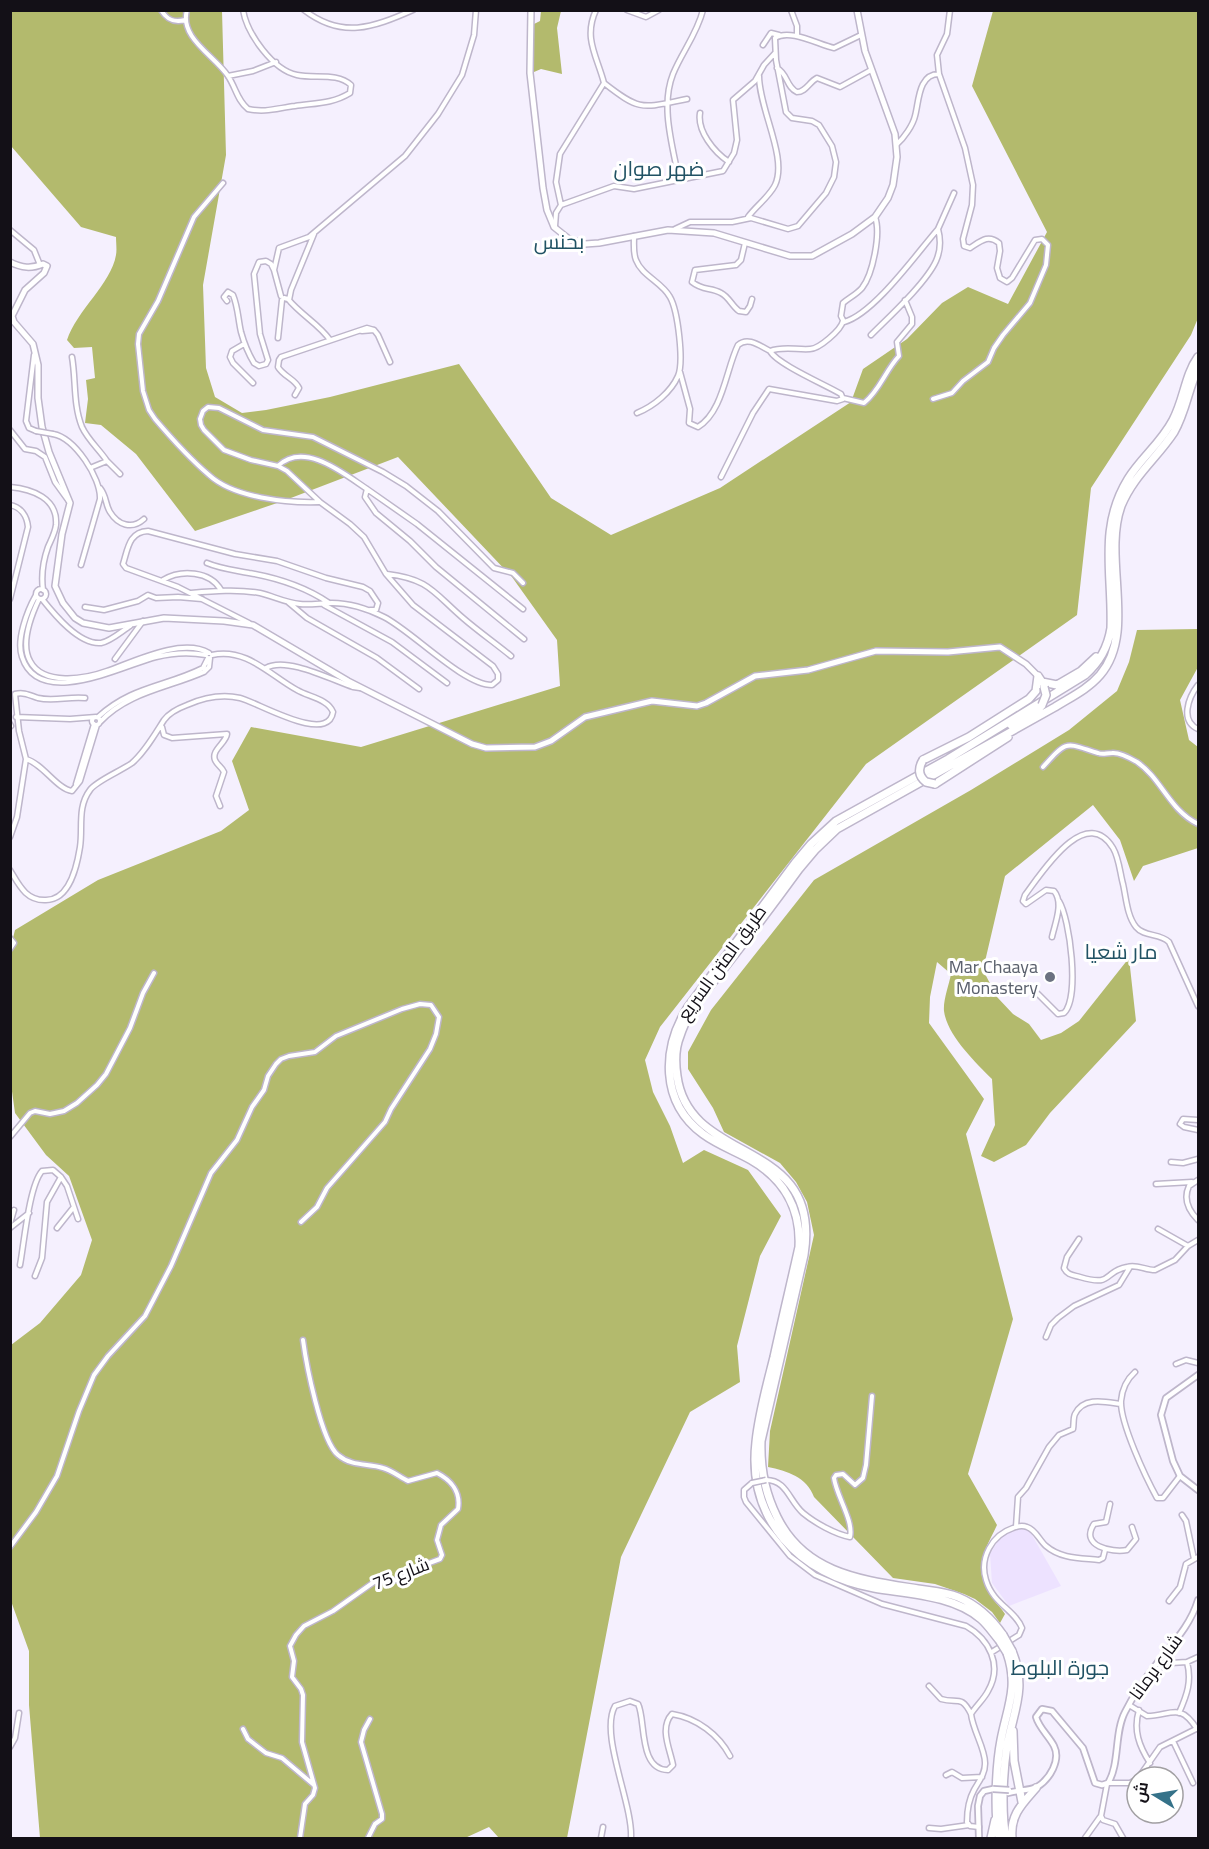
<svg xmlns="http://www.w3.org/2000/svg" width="1209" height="1849" font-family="Georgia,Cairo,serif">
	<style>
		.built { fill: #ede2ff }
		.forest { fill: #b3ba6d }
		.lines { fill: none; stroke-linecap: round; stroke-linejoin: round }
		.minor-casing { stroke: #beb6cb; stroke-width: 7 }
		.tertiary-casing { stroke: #beb6cb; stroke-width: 8 }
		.secondary-casing { stroke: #beb6cb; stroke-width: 8 }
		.motorway-casing { stroke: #beb6cb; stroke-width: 10 }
		.minor { stroke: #fff; stroke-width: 4 }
		.tertiary { stroke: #fff; stroke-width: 4.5 }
		.secondary { stroke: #fff; stroke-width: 5 }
		.motorway { stroke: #fff; stroke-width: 7 }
		.minor-bridge-casing { stroke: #beb6cb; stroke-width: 7; stroke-linecap: butt }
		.tertiary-bridge-casing { stroke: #beb6cb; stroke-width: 8; stroke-linecap: butt }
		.motorway-bridge-casing { stroke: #beb6cb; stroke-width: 10; stroke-linecap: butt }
		.minor-bridge { stroke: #fff; stroke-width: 4 }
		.tertiary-bridge { stroke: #fff; stroke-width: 4.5 }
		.motorway-bridge { stroke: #fff; stroke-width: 7 }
		.worship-dot { fill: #6b7280; stroke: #fff; stroke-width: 2 }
		.labels { text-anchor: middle; stroke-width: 6; stroke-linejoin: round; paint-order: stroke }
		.street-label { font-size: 18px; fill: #131017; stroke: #fff }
		.worship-label { font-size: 18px; fill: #5b616d; stroke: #fff; text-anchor: end }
		.quarter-label { font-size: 21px; fill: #215264; stroke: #fff }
	</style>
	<rect width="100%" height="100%" fill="#f5f0fe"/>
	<path class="built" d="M1023 1526 1028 1528 1061 1586 1009 1606 992 1583 990 1554 1001 1536 1010 1530Z"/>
	<path class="forest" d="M10 11H222L226 155 203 285 206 368 215 397 242 413 266 410 330 397 459 364 551 498 611 535 720 488 851 402 863 369 907 339 942 303 968 287 1008 304 1047 232 972 86 993 11H1198V318L1191 335 1091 488 1077 615 866 764 660 1027 645 1060 653 1092 670 1126 683 1163 704 1150 748 1170 781 1216 760 1256 737 1346 740 1382 690 1412 621 1557 567 1838H499L489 1827 465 1838H40L29 1705V1651L11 1601V1345L40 1323 81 1275 92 1240 69 1176 46 1155 15 1113 10 1077V950L15 930 98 880 221 831 249 810 232 761 251 727 361 747 560 686 557 640 512 577 398 457 283 501 195 531 136 454 101 425 85 423 88 399 86 380 95 378 92 347 74 348 67 340C77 310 111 284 116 255 117 250 116 242 116 237L81 227 11 146Z
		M541 11H561L557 28 562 74 541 69 534 72V24L540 21Z
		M1198 629V667L1180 700 1189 740 1198 747V848L1143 866 1134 881 1120 840 1093 805 1005 876 983 970 997 997 1013 1014 1029 1024 1041 1040 1061 1033 1079 1021 1129 958 1136 1021 1050 1113 1026 1145 994 1162 981 1156 995 1125 992 1079C975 1062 947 1035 944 1011 943 1000 949 985 951 974L937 962 930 997 929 1023 984 1099 966 1134 1013 1319 968 1474 997 1525C986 1549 973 1565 988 1591 992 1600 1000 1606 1005 1614L1000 1623 992 1612 975 1599 964 1594 935 1584 893 1578 814 1497C807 1477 787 1471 768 1467L770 1431 814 1235 807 1202 796 1182 780 1163 724 1132 713 1108 688 1069V1052L711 1010 814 880 971 790 1069 730 1117 691 1129 662 1137 630Z"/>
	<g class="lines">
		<g class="minor-casing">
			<path id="minor" d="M161 10C167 20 174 23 185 20
				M187 10C179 38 215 56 228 76 236 88 237 100 248 109 265 113 278 108 295 106 315 103 332 104 350 93L351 85C337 72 315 79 297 75 273 70 247 34 243 10
				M304 10C342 39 372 28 413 10
				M627 10 646 17 659 10
				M791 10 797 26V36
				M763 45 771 33 779 35
				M777 68C788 74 786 87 797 92 806 92 809 82 817 78L840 87 871 70
				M939 74 937 55 947 34 950 10
				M228 76 253 71 276 62
				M604 83C641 112 642 108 687 99
				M700 113C697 131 714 152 729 162
				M897 144C904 138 913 125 915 116 919 102 918 74 939 74L965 148 973 185 972 205 963 239 964 246 970 248C981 241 988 234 999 243L1000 251 997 268 1000 278 1007 282 1012 278 1035 240 1042 239 1048 245 1046 265 1030 303 1003 335 994 348 988 362 963 381 952 393 933 399
				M679 180C673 147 660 107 673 74 682 52 697 34 703 10
				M223 183 194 217 158 301 139 334 138 344 143 391 149 410 155 419C172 439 189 458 209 475 234 498 287 503 319 502
				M561 205 556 182 560 154 604 83C597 56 583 38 596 10
				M748 217C756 206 769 197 775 185 788 158 759 109 759 76
				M555 226 556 213 561 205 614 186 634 189 723 171 734 153 737 140 733 100 755 81 764 65 775 53
				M675 229 690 222H732L751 218 788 229 798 226 826 193 834 177 836 162 832 146 819 125 812 121 792 118 786 112 776 60 775 38C790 28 819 45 834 48L861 35
				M938 229 954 193
				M10 230 34 250 40 265
				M634 236C634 244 633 253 636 260 642 276 662 282 670 297 678 311 684 362 678 376 671 392 654 406 637 413
				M745 243 741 260 736 265 695 270 692 282C703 291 711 287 721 293 729 297 732 306 739 311L746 312 750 306 752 299
				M274 270 279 248 309 237 405 156 438 114 462 75 474 35 476 10
				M284 298 288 299C301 315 319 324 330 340
				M289 300 291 290 314 234
				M227 301 224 297 228 292 233 295C238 307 238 319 241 332 244 343 248 353 254 363L259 366 266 364 268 360 260 334 254 274 259 262 266 261 271 264 274 270 281 296
				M374 330 378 335 390 362
				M871 335C889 317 926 283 936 261 940 252 941 240 938 229 917 253 874 314 844 322L841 316 843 303C849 298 857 294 862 288 873 274 881 233 875 217
				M278 338 282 300
				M244 344 232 351 230 357 233 363 253 383
				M34 355 26 421 29 428 36 431
				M72 357C76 379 73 405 82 427 88 440 99 449 107 461
				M680 372 690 409 689 423 698 427C723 412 726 369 738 345 748 336 760 346 770 351
				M295 395 299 388C295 379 283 376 278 367L279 360 281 357 367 328 374 330 362 331
				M843 398 864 403C880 390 885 371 899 356L897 342 912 324V317L905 300
				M10 430 25 449 36 451 45 457 55 482 68 500
				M53 434C75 438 101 478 100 499L81 565
				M278 466C304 441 343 473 367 489L365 497 376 513 410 541 436 567 524 639
				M90 468 107 461 120 474
				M721 477 753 413 769 389 837 401 843 399 841 394C826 385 777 364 770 351 783 346 797 350 810 349 819 349 841 330 843 321
				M10 487C32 489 58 498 56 525 55 533 51 540 48 547 43 561 41 575 43 590
				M100 488C107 497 105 504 110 512 118 525 132 530 144 519
				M367 489 417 524 523 609
				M10 505C21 507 27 516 28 527L10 599
				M207 563C221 569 234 570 249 573 278 578 304 586 329 603
				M387 574C429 579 433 592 463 618 478 631 495 643 511 656
				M163 580C181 569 210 571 221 590
				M36 594a5 5 0 1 1 10 0a5 5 0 1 1-10 0Z
				M191 593C214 591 237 589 260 593 273 596 286 603 300 604 311 605 321 603 332 603 350 603 368 609 384 617 412 631 463 685 492 685L498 680V674L493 666 413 605 386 574 364 537 350 524 320 502 287 471 278 466 251 460 224 450 204 430 201 425 200 419 203 411 208 407 219 408 263 430 313 437 383 472 406 486 438 511 494 568 513 573 523 583
				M36 595C27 611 16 640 22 657 39 710 124 665 156 657 172 653 190 652 206 655
				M39 599C31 616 20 643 30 661 43 686 85 679 107 671 133 662 182 637 209 653
				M42 599C54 614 79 645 101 643 111 641 122 631 130 626
				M288 602 307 618 377 658 419 689
				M324 605 392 642 447 683
				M85 607 104 610 138 601 148 595 156 598 178 597 202 599
				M249 623 178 587 126 568 123 564C128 548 129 532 148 531L235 554 277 561 326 578 363 587 370 591 378 603 376 610H370
				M115 659 143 621
				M266 668C286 656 332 680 353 687L360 688
				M1198 685C1188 698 1180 721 1198 729
				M92 721a4 4 0 1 1 8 0a4 4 0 1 1-8 0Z
				M16 717 70 719 96 717
				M98 717C132 686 165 687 203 668L208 658
				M100 722C128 692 168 688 204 672L209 667 210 658
				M10 724 11 726
				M162 727 164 735 172 738 227 734C226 743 211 750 215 760 217 765 222 767 224 772L216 796 220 806
				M26 759C43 764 57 789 72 791L80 781 97 725
				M1043 767C1068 739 1065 743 1098 753 1103 755 1106 753 1112 753 1120 752 1130 758 1137 762 1161 778 1170 811 1198 824
				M76 784 94 724
				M10 837 17 817 26 759 19 731 15 694C24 692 29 695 38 698 54 702 69 696 85 698
				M10 870C19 885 26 901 46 900 70 900 77 866 80 847 83 828 77 807 90 790 96 781 121 771 132 763 145 752 155 734 164 720 169 713 179 708 187 705 203 698 222 694 240 698 257 702 328 745 333 712 328 699 309 697 297 690 271 676 246 647 212 655
				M1052 937C1055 923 1064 903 1054 891L1046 890 1026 904 1023 901 1025 895C1041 874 1085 803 1113 848 1119 858 1120 873 1123 884 1126 897 1127 916 1136 927 1144 937 1160 933 1169 942L1198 1006
				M10 938 14 943 10 949
				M1038 994 1058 1014 1064 1013C1080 998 1070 919 1059 901
				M1198 1120 1183 1119 1180 1124 1184 1127 1198 1130
				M10 1137 30 1113 35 1111 50 1114 64 1111 77 1103 97 1085 106 1074 130 1028 143 993 154 973
				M1171 1162 1183 1163 1198 1159
				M1198 1180 1189 1186C1183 1199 1189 1211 1198 1220
				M1156 1184 1192 1182
				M10 1224 14 1210
				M10 1228 29 1213
				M57 1228 73 1208
				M1158 1229 1188 1246
				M1079 1239 1067 1257 1064 1268C1067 1275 1073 1275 1080 1277 1114 1287 1102 1272 1127 1267 1137 1264 1145 1270 1155 1270L1175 1260 1188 1246 1198 1240
				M20 1265C24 1244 29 1186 42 1171L53 1170 61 1177 67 1186 78 1219
				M35 1276 42 1258 47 1202 61 1177
				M1046 1337 1051 1325 1058 1318 1074 1306 1119 1285 1130 1267
				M1176 1364 1186 1360 1198 1363
				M1135 1372C1126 1380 1122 1390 1121 1401 1120 1423 1146 1478 1157 1498H1163L1180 1476
				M766 1480C787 1480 789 1501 803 1513 815 1523 835 1534 850 1537 854 1521 836 1495 834 1478L836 1475 843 1474 855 1485 863 1478 866 1465 872 1396
				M752 1483 744 1490V1497L746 1502 790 1556 815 1575 882 1604 966 1626C989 1639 1003 1665 988 1691 984 1699 976 1706 971 1714 973 1731 986 1750 985 1764 985 1774 979 1781 974 1790 969 1799 967 1811 967 1822L970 1826 979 1827
				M1110 1504 1106 1522 1094 1524C1079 1546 1112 1553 1127 1550L1136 1539 1132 1527
				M1182 1515 1186 1521 1194 1559
				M1016 1527 1018 1497 1026 1488 1049 1447 1059 1435 1073 1429C1074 1424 1073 1418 1075 1414 1084 1396 1106 1402 1121 1404
				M10 1547 36 1512 57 1476 79 1411 94 1375 108 1356 145 1316 171 1266 211 1173 237 1140 252 1107 264 1090 268 1076 276 1064 281 1059 289 1056 315 1052 336 1036 402 1009 420 1004 431 1005 439 1017 436 1034 430 1049 391 1109 385 1122 327 1188 317 1207 301 1222
				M1169 1601 1180 1587 1186 1564 1198 1557
				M992 1652 1019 1635 1022 1628C1015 1610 993 1604 986 1580 979 1558 992 1535 1013 1528 1018 1526 1022 1525 1027 1527 1036 1530 1039 1540 1046 1546 1061 1559 1081 1558 1099 1560L1103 1558 1105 1550
				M1151 1672 1171 1663 1187 1662 1198 1657
				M929 1686 941 1699C957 1704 961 1694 971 1714
				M1129 1705 1147 1716C1171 1716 1179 1701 1197 1729
				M1139 1710C1133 1730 1139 1746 1150 1763
				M1179 1713C1187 1695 1192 1681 1187 1662
				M243 1729 248 1739 266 1753 282 1758 314 1785
				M1173 1741 1193 1783
				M10 1747 15 1738 19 1713
				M946 1775 952 1772 962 1778 982 1777
				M1139 1777 1160 1747 1198 1728
				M1108 1783H1130L1137 1779
				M1107 1784 1101 1816 1103 1820 1115 1824 1123 1838
				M1150 1813 1151 1815
				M929 1828 941 1829 969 1825
				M300 1838 305 1804 313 1795 315 1788 302 1742 303 1695 301 1689 292 1677 294 1661 290 1646 296 1635 304 1626 333 1611 374 1582 397 1580 404 1577 413 1569 440 1559 442 1555 437 1540 441 1525 458 1509C461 1492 451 1480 437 1473L408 1481C400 1477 391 1470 383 1468 369 1463 352 1467 338 1455 321 1441 306 1363 303 1340
				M368 1838 375 1824 382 1819V1814L361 1742 364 1730 370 1719
				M601 1838 603 1827
				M631 1838C633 1804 599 1734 615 1706L630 1701 638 1704C646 1719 638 1770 668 1770L673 1765C670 1749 659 1728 672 1714 697 1718 719 1735 730 1756
				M1085 1838 1100 1817"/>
		</g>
		<g class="tertiary-casing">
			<path id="tertiary" d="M1198 1375 1166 1398 1161 1415 1173 1461 1180 1476 1198 1490
				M1008 1793C1017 1790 1028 1791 1037 1787 1050 1779 1061 1760 1054 1746 1049 1736 1039 1728 1036 1717L1042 1709 1052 1711 1083 1748 1095 1783 1102 1785 1108 1783C1120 1764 1114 1733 1125 1712 1134 1694 1146 1677 1158 1662 1174 1642 1191 1624 1198 1600
				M979 1838 978 1806 980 1796 984 1791 993 1789"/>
		</g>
		<g class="secondary-casing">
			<path id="secondary" d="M531 10 530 73 543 188 547 210 554 227 569 239 585 244 599 243 668 230 714 233 790 256H812L852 234 875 217 888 198 893 185 897 157 895 134 865 51 857 10
				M10 262C22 268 31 269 43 264L47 266 44 273 25 290 12 316 14 322 33 344 38 365V398L42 427 49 452 70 503 62 534 55 586 63 603 75 618 83 623 109 628 164 618 224 621 253 625 348 681 472 744 486 748 535 747 551 741 585 717 652 701 697 706 706 703 755 676 808 670 876 651 948 652 1000 647 1026 664 1038 676"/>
		</g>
		<g class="motorway-casing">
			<path id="motorway" d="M1038 676 1042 682 1057 685 1081 671 1096 657
				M1011 725 1038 710 1042 705
				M923 760 969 737 1029 699 1036 691 1038 676
				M935 784 1008 737
				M1003 1635C992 1619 977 1605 958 1597 946 1592 931 1591 918 1589 862 1580 805 1574 777 1517 765 1493 760 1469 761 1441L804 1255C823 1136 689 1167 677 1076 675 1063 675 1048 680 1036 688 1010 709 988 725 967 750 935 775 902 799 869L815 850 837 829 1055 707C1071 697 1088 689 1100 675 1137 632 1102 559 1121 506 1133 476 1157 458 1174 432 1186 411 1188 389 1198 368
				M999 1640C993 1633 988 1625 981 1619 953 1595 909 1594 874 1588 800 1575 747 1520 756 1442 759 1413 767 1385 774 1357 782 1320 791 1283 799 1247 801 1209 784 1179 751 1160 735 1151 718 1145 703 1134 660 1102 662 1048 688 1007L795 863 811 844 836 821 948 759 1085 675C1100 662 1108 647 1111 628 1113 574 1098 528 1128 479 1141 458 1161 443 1173 420 1184 400 1185 375 1198 357
				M1013 1731 1014 1761 1022 1802
				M991 1838 995 1820
				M999 1838C994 1813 996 1766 1001 1740 1007 1708 1019 1687 1007 1653
				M1006 1838C1001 1813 1003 1772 1007 1746 1014 1709 1027 1688 1012 1651
				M1012 1838C1010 1815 1022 1804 1036 1788"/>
		</g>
		<use href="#minor" class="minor"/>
		<use href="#tertiary" class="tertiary"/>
		<use href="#secondary" class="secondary"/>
		<use href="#motorway" class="motorway"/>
		<g class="minor-bridge-casing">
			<path id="minor-bridge" d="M36 431 53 434
				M752 1483 766 1480"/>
		</g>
		<g class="tertiary-bridge-casing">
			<path id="tertiary-bridge" d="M993 1789 1009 1790"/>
		</g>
		<g class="motorway-bridge-casing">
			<path id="motorway-bridge" d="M1042 705 1046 695 1044 687
				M923 760C918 768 918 776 926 782L935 784
				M1003 1635 1012 1651
				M999 1640 1007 1653"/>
		</g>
		<use href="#minor-bridge" class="minor-bridge"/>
		<use href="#tertiary-bridge" class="tertiary-bridge"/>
		<use href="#motorway-bridge" class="motorway-bridge"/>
	</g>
	<circle class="worship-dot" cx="1050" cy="977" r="6"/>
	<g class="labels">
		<g class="street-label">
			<text transform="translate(722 963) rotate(-54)" y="6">طريق المتن السريع</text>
			<text transform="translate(401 1574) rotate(-21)" y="6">شارع 75</text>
			<text transform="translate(1156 1667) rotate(-54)" y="6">شارع برمانا</text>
		</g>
		<g class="worship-label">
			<text x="1038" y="973">Mar Chaaya<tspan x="1038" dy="21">Monastery</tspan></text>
		</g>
		<g class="quarter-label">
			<text x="659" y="176">ضهر صوان</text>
			<text x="559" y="249">بحنس</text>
			<text x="1121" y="959">مار شعيا</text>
			<text x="1060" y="1675">جورة البلوط</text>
		</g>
	</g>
	<rect width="1209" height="1849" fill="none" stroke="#131017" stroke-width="24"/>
	<g transform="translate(1155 1795) rotate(281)"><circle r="28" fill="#ffffff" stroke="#a19fa2" stroke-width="1.5"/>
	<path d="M0-4.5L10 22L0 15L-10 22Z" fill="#357289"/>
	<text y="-9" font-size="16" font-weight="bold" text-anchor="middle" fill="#131017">ش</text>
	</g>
</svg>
